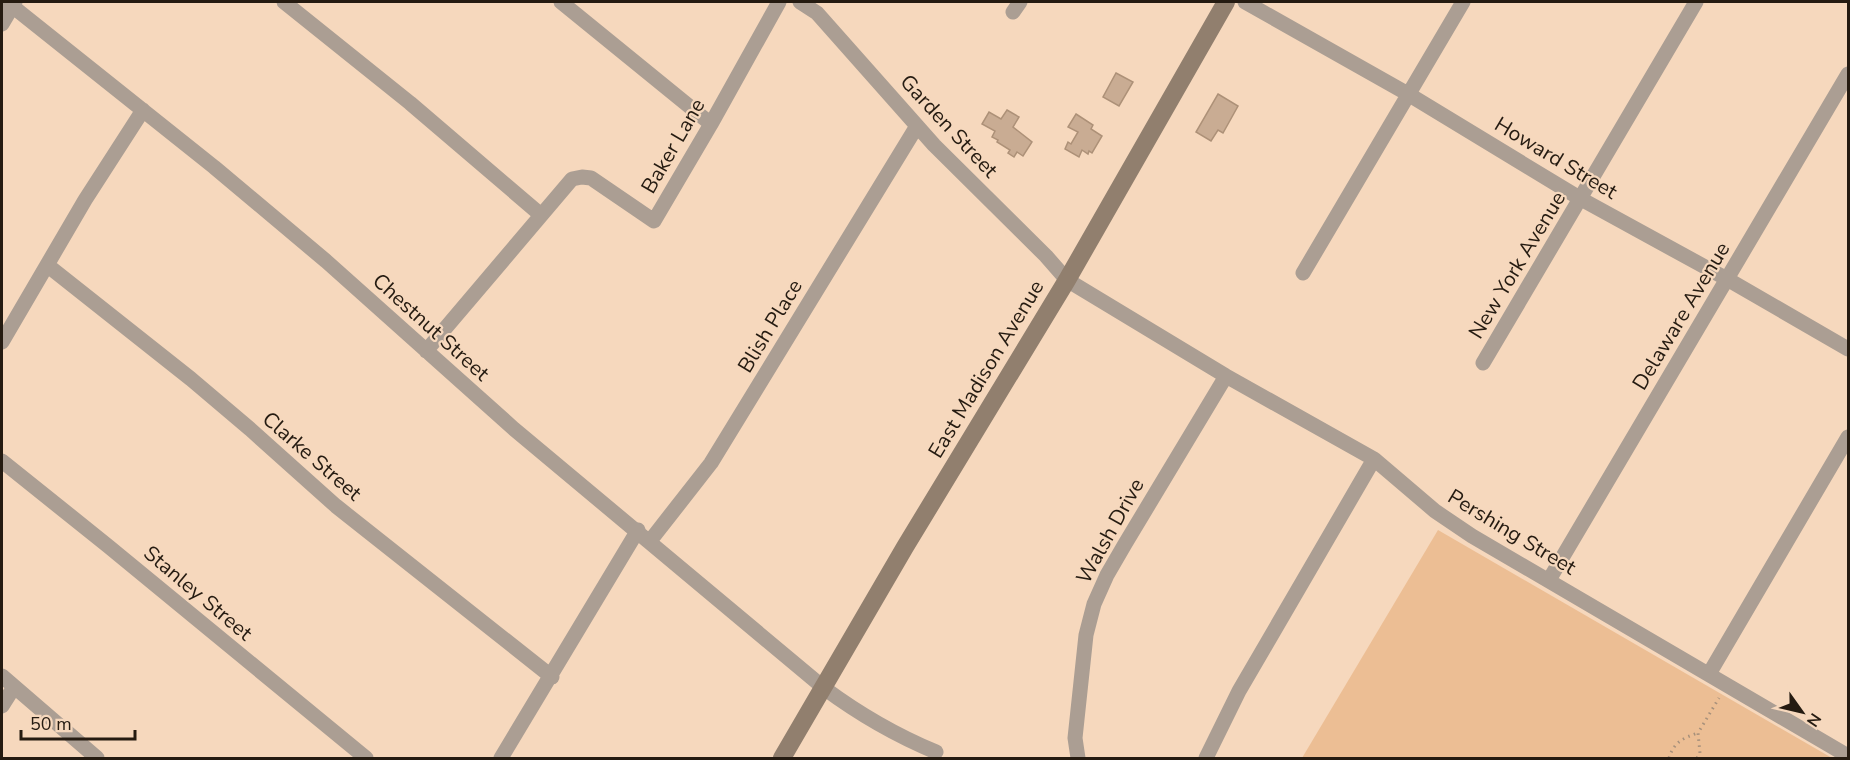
<svg xmlns="http://www.w3.org/2000/svg" width="1850" height="760" font-family="'Nunito Sans',sans-serif">
	<style>
		.green { fill: #ecbe94 }
		.building { fill: #c9ac93; stroke: #ad9178; stroke-width: 1.5 }
		.lines { fill: none; stroke-linecap: round; stroke-linejoin: round }
		.path { stroke: #a6907b; stroke-width: 3; stroke-dasharray: 1.5 4.5; stroke-linecap: butt }
		.street { stroke: #ab9e93; stroke-width: 15 }
		.secondary { stroke: #917f6e; stroke-width: 18 }
		.labels { text-anchor: middle; stroke-width: 4.5; stroke-linejoin: round; paint-order: stroke }
		.street-label { font-size: 21px; fill: #251b11; stroke: #f6d8bd }
	</style>
	<rect width="100%" height="100%" fill="#f6d8bd"/>
	<path class="green" d="M1438 530 1832 758H1302Z"/>
	<path class="building" d="M1116 73 1133 82 1119 106 1103 97Z
		M1218 94 1238 106 1223 133 1218 130 1211 141 1196 132Z
		M1007 110 1019 117 1013 127 1032 142 1023 156 1017 152 1014 157 1008 153 1010 150 997 142 998 140 992 137 995 131 982 124 989 112 1001 119Z
		M1076 114 1093 125 1091 129 1102 136 1092 153 1089 151 1088 154 1082 150 1079 157 1065 149 1068 142 1071 144 1078 132 1068 127Z"/>
	<g class="lines">
		<path class="path" d="M1669 758C1674 742 1683 738 1698 733
			M1697 758 1700 753 1698 733 1719 698"/>
		<path class="street" d="M7 2 214 167 326 261 514 429 824 688C859 714 895 735 936 752
			M284 2 410 103 541 215
			M561 2 711 124
			M800 2 817 13 934 145 1046 256 1067 280 1226 376 1374 459 1435 511 1472 536 1848 756
			M1245 2 1408 94 1581 199 1727 279 1848 349
			M1013 12 1020 2
			M2 24 15 2
			M47 265 191 379 250 429 336 506 552 677
			M1303 273 1463 2
			M2 342 85 200 143 110
			M426 351 572 179 582 177 591 178 654 221 711 124 779 2
			M1483 363 1696 2
			M2 461 108 546 366 758
			M650 541 711 463 917 126
			M1549 580 1848 74
			M1709 674 1848 437
			M2 676 97 758
			M2 706 14 687
			M501 758 638 530
			M1078 758 1075 738 1086 635 1094 604 1107 575 1125 544 1226 376
			M1206 758 1239 691 1374 459"/>
		<path class="secondary" d="M782 758 905 547 1067 280 1226 2"/>
	</g>
	<g class="labels">
		<g class="street-label">
			<text transform="translate(949 126) rotate(47)" y="7">Garden Street</text>
			<text transform="translate(673 146) rotate(-60)" y="7">Baker Lane</text>
			<text transform="translate(1556 158) rotate(31)" y="7">Howard Street</text>
			<text transform="translate(1517 265) rotate(-59)" y="7">New York Avenue</text>
			<text transform="translate(1681 316) rotate(-59)" y="7">Delaware Avenue</text>
			<text transform="translate(770 326) rotate(-59)" y="7">Blish Place</text>
			<text transform="translate(431 327) rotate(42)" y="7">Chestnut Street</text>
			<text transform="translate(986 369) rotate(-59)" y="7">East Madison Avenue</text>
			<text transform="translate(312 456) rotate(41)" y="7">Clarke Street</text>
			<text transform="translate(1110 531) rotate(-61)" y="7">Walsh Drive</text>
			<text transform="translate(1512 532) rotate(31)" y="7">Pershing Street</text>
			<text transform="translate(198 593) rotate(40)" y="7">Stanley Street</text>
		</g>
	</g>
	<rect width="1850" height="760" fill="none" stroke="#251b11" stroke-width="6"/>
	<g transform="translate(1802 712) rotate(124)" stroke="#f6d8bd" stroke-width="4.5" paint-order="stroke">
	<path d="M0-4.5L10 22L0 15L-10 22Z" fill="#251b11"/>
	<text y="-9" font-size="16" font-weight="bold" text-anchor="middle" fill="#251b11">N</text>
	</g>
	<path d="M21 730v9h114v-9" fill="none" stroke="#251b11" stroke-width="3"/>
	<text x="30" y="730" font-size="18" fill="#251b11" stroke="#f6d8bd" stroke-width="4.5" paint-order="stroke">50 m</text>
</svg>
